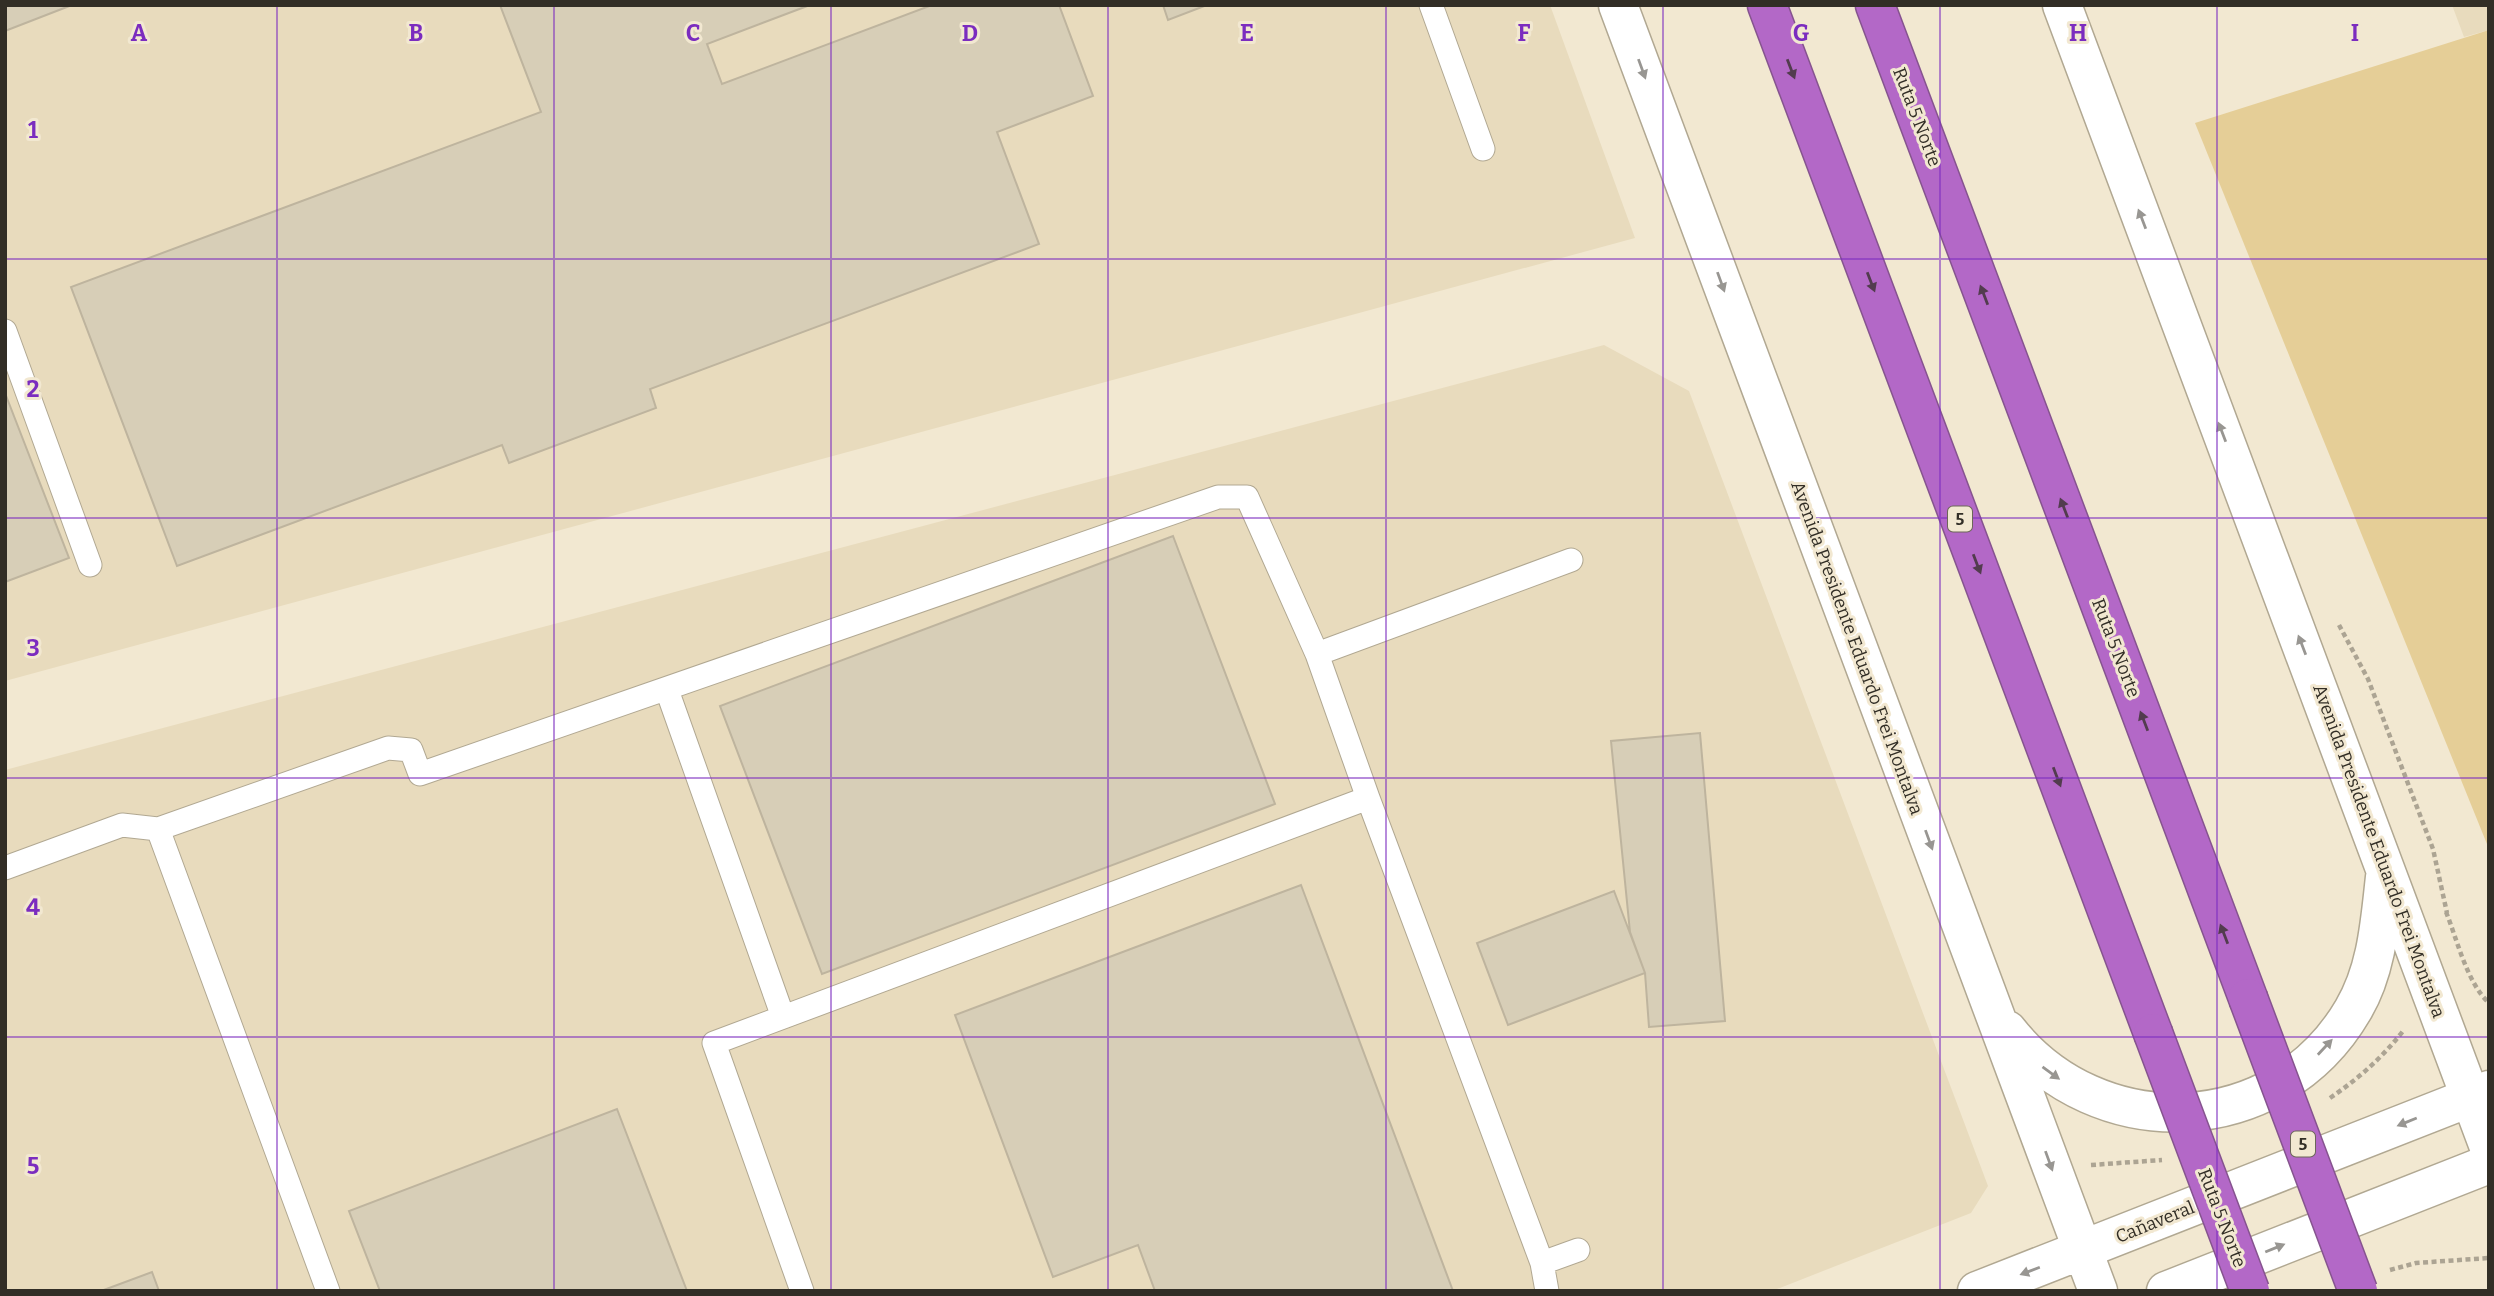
<svg xmlns="http://www.w3.org/2000/svg" width="2494" height="1296" font-family="Bitter,serif">
	<style>
		.built { fill: #e8dbbd }
		.green { fill: #e5ce97 }
		.building { fill: #d7ceb7; stroke: #beb49e; stroke-width: 2 }
		.lines { fill: none; stroke-linecap: round; stroke-linejoin: round }
		.lane-casing { stroke: #b1a892; stroke-width: 25 }
		.secondary-casing { stroke: #b1a892; stroke-width: 41 }
		.highway-casing { stroke: #86548f; stroke-width: 41 }
		.path { stroke: #aca493; stroke-width: 4.5; stroke-dasharray: 5 3.5; stroke-linecap: butt }
		.lane { stroke: #fff; stroke-width: 23 }
		.secondary { stroke: #fff; stroke-width: 38 }
		.highway { stroke: #b368c7; stroke-width: 38 }
		.highway-bridge-casing { stroke: #86548f; stroke-width: 41; stroke-linecap: butt }
		.highway-bridge { stroke: #b368c7; stroke-width: 38 }
		.oneway { fill: #989692 }
		.oneway2 { fill: #523c4e }
		.grid { fill: none; stroke: #7b2cbf; stroke-width: 2; stroke-opacity: 0.55 }
		.labels { text-anchor: middle; stroke-width: 6; stroke-linejoin: round; paint-order: stroke }
		.shield { fill: #f2e8d1; stroke: #6c6659; stroke-width: 2 }
		.shield-label { font-size: 16px; font-weight: bold; fill: #322e26 }
		.street-label { font-size: 18px; fill: #322e26; stroke: #f2e8d1 }
		.grid-label { font-size: 23px; text-anchor: middle; font-weight: bold; fill: #7b2cbf; stroke: #f2e8d1; stroke-width: 6; stroke-linejoin: round; paint-order: stroke }
	</style>
	<rect width="100%" height="100%" fill="#f2e8d1"/>
	<path class="built" d="M5 5H1550L1635 238 5 681Z
		M2452 5H2489V30L2464 37Z
		M1604 345 1689 391 1988 1186 1971 1213 1772 1291H5V770Z"/>
	<path class="green" d="M2489 30V849L2195 123Z"/>
	<path class="building" d="M5 5H72L5 31Z
		M500 5H810L707 44 722 84 932 5H1059L1093 96 997 132 1039 244 650 389 656 408 509 463 502 445 177 566 71 287 541 112Z
		M1163 5H1207L1168 20Z
		M5 393 69 558 5 582Z
		M1173 536 1275 804 822 974 720 706Z
		M1700 733 1725 1021 1649 1027 1645 973 1630 932 1611 741Z
		M1301 885 1453 1291H1155L1138 1245 1053 1277 955 1015Z
		M1614 891 1645 973 1508 1025 1477 943Z
		M617 1109 687 1291H380L349 1211Z
		M152 1272 159 1291H101Z"/>
	<g class="lines">
		<g class="lane-casing">
			<path id="lane" d="M1431 5 1483 149
				M5 331 90 565
				M667 690 783 1017
				M5 868 122 825 158 829
				M1542 1263 1578 1250
				M328 1291 158 829 388 748 411 750 420 774 1218 497H1247L1317 654
				M802 1291 714 1043 1368 798
				M1547 1291 1542 1263 1368 798 1317 654 1571 560"/>
		</g>
		<g class="secondary-casing">
			<path id="secondary" d="M1618 5 2098 1291
				M2062 5 2489 1147
				M2007 1030C2098 1146 2277 1140 2353 1010 2377 970 2380 922 2385 877
				M1977 1291 2489 1090
				M2166 1291 2489 1164"/>
		</g>
		<g class="highway-casing">
			<path id="highway" d="M1767 5 2153 1033
				M1875 5 2248 998"/>
		</g>
		<path class="path" d="M2339 625 2368 679 2433 849 2447 913
			M2446 912C2457 939 2467 983 2489 1003
			M2330 1098C2358 1079 2382 1058 2403 1031
			M2091 1165 2162 1160
			M2390 1270 2416 1263 2489 1258"/>
		<use href="#lane" class="lane"/>
		<use href="#secondary" class="secondary"/>
		<use href="#highway" class="highway"/>
		<g class="highway-bridge-casing">
			<path id="highway-bridge" d="M2248 998 2358 1291
				M2153 1033 2250 1291"/>
		</g>
		<use href="#highway-bridge" class="highway-bridge"/>
	</g>
	<defs><path id="oneway-solid" d="M-6-.8H1V-3.2L6.5 0L1 3.2V.8H-6Z" transform="scale(1.75)"/></defs>
	<g class="oneway">
		<use href="#oneway-solid" transform="translate(1642 69) rotate(70)"/>
		<use href="#oneway-solid" transform="translate(2142 219) rotate(-111)"/>
		<use href="#oneway-solid" transform="translate(1721 282) rotate(70)"/>
		<use href="#oneway-solid" transform="translate(2222 432) rotate(-111)"/>
		<use href="#oneway-solid" transform="translate(2302 645) rotate(-111)"/>
		<use href="#oneway-solid" transform="translate(1929 840) rotate(70)"/>
		<use href="#oneway-solid" transform="translate(2325 1047) rotate(-47)"/>
		<use href="#oneway-solid" transform="translate(2051 1073) rotate(36)"/>
		<use href="#oneway-solid" transform="translate(2407 1122) rotate(158)"/>
		<use href="#oneway-solid" transform="translate(2049 1161) rotate(70)"/>
		<use href="#oneway-solid" transform="translate(2275 1248) rotate(-22)"/>
		<use href="#oneway-solid" transform="translate(2030 1271) rotate(159)"/>
	</g>
	<g class="oneway2">
		<use href="#oneway-solid" transform="translate(1791 69) rotate(69)"/>
		<use href="#oneway-solid" transform="translate(1871 282) rotate(69)"/>
		<use href="#oneway-solid" transform="translate(1984 295) rotate(-111)"/>
		<use href="#oneway-solid" transform="translate(2064 508) rotate(-111)"/>
		<use href="#oneway-solid" transform="translate(1977 564) rotate(69)"/>
		<use href="#oneway-solid" transform="translate(2144 721) rotate(-111)"/>
		<use href="#oneway-solid" transform="translate(2057 777) rotate(69)"/>
		<use href="#oneway-solid" transform="translate(2224 934) rotate(-111)"/>
	</g>
	<path class="grid" d="M277 5V1291M554 5V1291M831 5V1291M1108 5V1291M1386 5V1291M1663 5V1291M1940 5V1291M2217 5V1291M5 259H2489M5 518H2489M5 778H2489M5 1037H2489"/>
	<g class="labels">
		<g class="shield">
			<rect x="1948" y="506.5" width="24" height="25" rx="5"/>
			<rect x="2291" y="1131.5" width="24" height="25" rx="5"/>
		</g>
		<g class="shield-label">
			<text x="1960" y="525">5</text>
			<text x="2303" y="1150">5</text>
		</g>
		<g class="street-label">
			<text transform="translate(1917 117) rotate(69)" y="6">Ruta 5 Norte</text>
			<text transform="translate(1857 648) rotate(70)" y="6">Avenida Presidente Eduardo Frei Montalva</text>
			<text transform="translate(2116 648) rotate(69)" y="6">Ruta 5 Norte</text>
			<text transform="translate(2379 851) rotate(70)" y="6">Avenida Presidente Eduardo Frei Montalva</text>
			<text transform="translate(2222 1218) rotate(69)" y="6">Ruta 5 Norte</text>
			<text transform="translate(2155 1222) rotate(-22)" y="6">Cañaveral</text>
		</g>
	</g>
	<g class="grid-label">
		<text x="139" y="41">A</text>
		<text x="416" y="41">B</text>
		<text x="693" y="41">C</text>
		<text x="970" y="41">D</text>
		<text x="1247" y="41">E</text>
		<text x="1524" y="41">F</text>
		<text x="1801" y="41">G</text>
		<text x="2078" y="41">H</text>
		<text x="2355" y="41">I</text>
		<text x="33" y="138">1</text>
		<text x="33" y="397">2</text>
		<text x="33" y="656">3</text>
		<text x="33" y="915">4</text>
		<text x="33" y="1174">5</text>
	</g>
	<rect width="2494" height="1296" fill="none" stroke="#322e26" stroke-width="14"/>
</svg>
